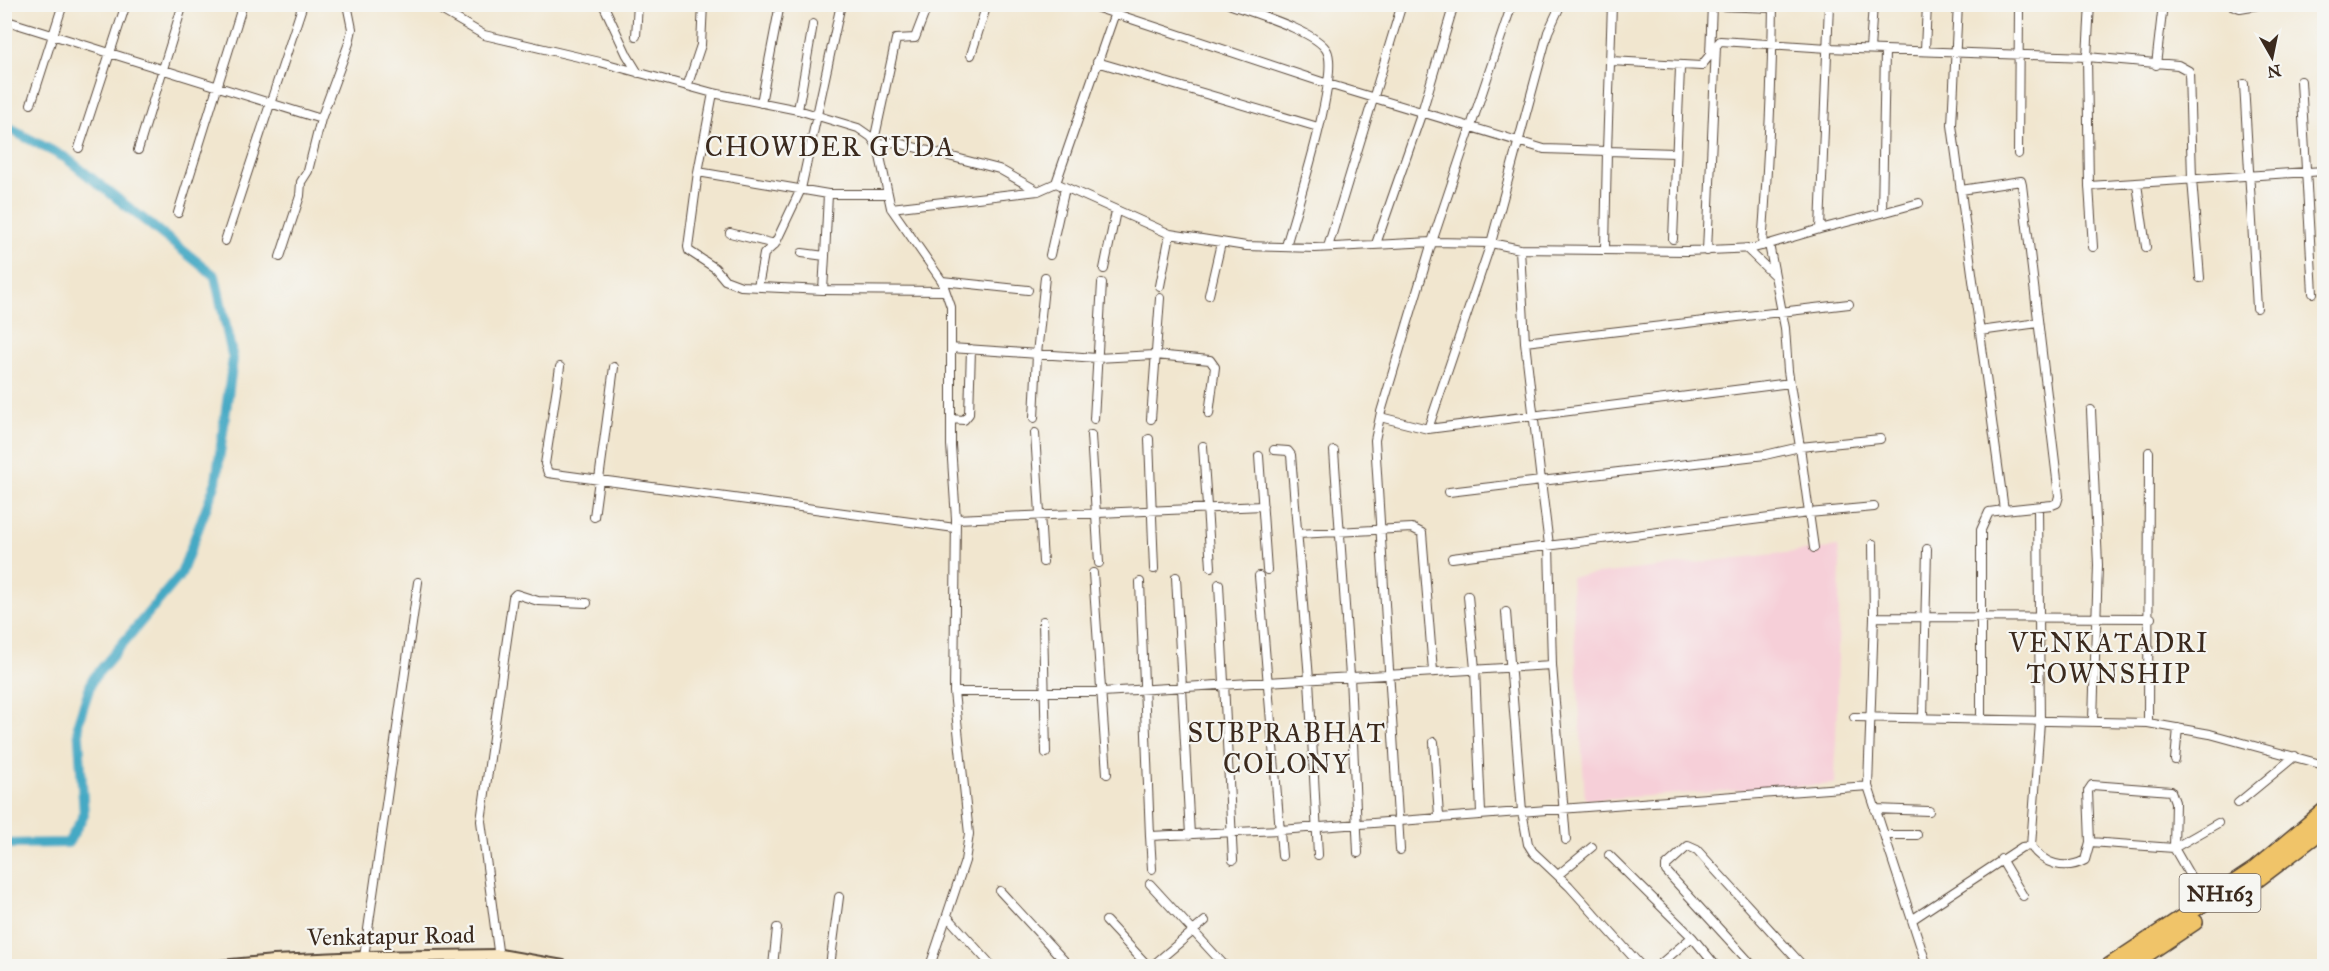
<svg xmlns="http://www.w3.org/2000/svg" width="2329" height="971" font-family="'IM FELL Great Primer',serif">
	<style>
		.built { fill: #f6cfd8 }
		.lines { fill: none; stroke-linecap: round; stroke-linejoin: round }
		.canal { stroke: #44a9c4; stroke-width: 10 }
		.street-casing { stroke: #564639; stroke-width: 10 }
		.secondary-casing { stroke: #564639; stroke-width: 14 }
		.highway-casing { stroke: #564639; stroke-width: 18 }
		.street { stroke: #fff; stroke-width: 8 }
		.secondary { stroke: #f9e7c3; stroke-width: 10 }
		.highway { stroke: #f0c469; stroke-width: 15 }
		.labels { text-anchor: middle; stroke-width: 4.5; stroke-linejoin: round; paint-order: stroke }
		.shield { fill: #f6f6f2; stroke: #73675e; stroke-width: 1.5 }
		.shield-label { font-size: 22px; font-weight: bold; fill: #3b2a1e }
		.street-label { font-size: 24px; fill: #3b2a1e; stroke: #f6f6f2 }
		.quarter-label { font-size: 27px; letter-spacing: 1.5px; fill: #3b2a1e; stroke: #f6f6f2 }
	</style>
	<rect width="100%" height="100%" fill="#f6f6f2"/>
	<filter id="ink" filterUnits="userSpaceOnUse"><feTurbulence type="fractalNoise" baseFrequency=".0167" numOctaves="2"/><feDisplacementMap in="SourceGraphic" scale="12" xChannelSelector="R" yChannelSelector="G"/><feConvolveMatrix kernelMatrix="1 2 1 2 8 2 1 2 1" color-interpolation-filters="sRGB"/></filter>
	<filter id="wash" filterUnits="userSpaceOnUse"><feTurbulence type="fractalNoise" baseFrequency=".008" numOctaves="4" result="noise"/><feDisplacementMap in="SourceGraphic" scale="24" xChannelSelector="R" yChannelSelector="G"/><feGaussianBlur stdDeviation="1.35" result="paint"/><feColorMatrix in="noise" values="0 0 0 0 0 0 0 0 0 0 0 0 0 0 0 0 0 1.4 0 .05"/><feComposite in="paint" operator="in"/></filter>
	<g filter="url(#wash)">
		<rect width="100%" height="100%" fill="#f1e6cf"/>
		<path class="built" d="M1838 547 1840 565 1835 784 1585 800 1571 577Z"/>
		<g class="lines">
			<path class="canal" d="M4 126 66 158 215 276 233 359 216 482 181 574 92 680 78 723 84 815 68 843 4 844"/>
		</g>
	</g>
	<g filter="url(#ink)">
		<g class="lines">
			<g class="street-casing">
				<path id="street" d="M431 4 484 35 600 62 713 93 798 110 858 128 871 137 878 147 891 208 942 281 951 307V445L956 519 954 692 969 834 965 861 930 966
					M603 4 627 55 638 73
					M1086 4 1328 84 1544 149 1607 151 1612 4
					M1229 4C1250 12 1317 31 1327 51 1340 75 1295 213 1286 246
					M1958 4 1952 125 2004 510 1989 512 1981 530V720
					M2090 4 2087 57 2089 186 2324 171
					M2229 4 2240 8 2264 4
					M4 6 5 4
					M1717 6 1773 8
					M4 20 321 119
					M636 36 638 4
					M1870 49 1873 4
					M1925 50 1927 4
					M971 55 987 4
					M1611 61 1701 66 1710 55 1712 4
					M1097 62 1318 127
					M2156 65 2163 4
					M2301 81 2313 293
					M688 84 701 45 703 4
					M2244 84 2257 308
					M761 103 780 4
					M31 104 63 4
					M798 110 813 24
					M874 141 896 39 915 38 928 4
					M876 144 894 142 999 169 1038 191
					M79 148 126 4
					M138 150 183 4
					M2018 154 2019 4
					M698 172 713 93
					M1056 183 1170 234 1246 246 1315 248 1432 242 1491 243 1520 249 1687 251 1754 248 1769 244
					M2137 184 2146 247
					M2089 186 2093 247
					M1961 190 2021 181 2022 185 2059 496 2057 503 2052 505 2004 510
					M888 194H828L698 172 688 247 689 251 715 268 725 280 741 286 823 290 945 291
					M891 208 1038 191 1056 183 1118 4
					M178 213 243 4
					M1882 213 1919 203
					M1820 229 1882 213 1885 50
					M730 233 775 244
					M1673 239 1680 68
					M225 241 303 4
					M1376 244 1422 112 1454 4
					M1762 246C1768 165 1772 85 1773 4
					M1328 247 1402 4
					M1605 248 1607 151 1675 153
					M1746 248 1775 276
					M1707 251 1716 46 1720 41 1828 48 2087 57 2178 65 2189 71 2192 179 2200 278
					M802 253 825 256 823 290
					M1050 255 1065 188
					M825 256 828 194
					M280 257 300 196 301 182 308 171 321 119 349 43 352 29 347 4
					M1104 269 1116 211
					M942 281 1028 290
					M1160 286 1170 234
					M758 287 764 254 775 244 801 189 841 4
					M1209 295 1221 243
					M1980 331 2038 323
					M1525 342 1849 304
					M951 348 1097 358 1155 355 1210 360 1215 367 1209 414
					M560 367 545 464 548 473 955 528
					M2091 410 2098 565 2093 720
					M1380 417 1428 429 1790 383
					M1034 418 1037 354 1045 277
					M951 419 964 420 969 414 971 349
					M1094 419 1102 283
					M1151 419 1160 298
					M1428 429 1491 243 1548 32 1561 4
					M1035 433 1043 562
					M1091 435 1099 563
					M1149 439 1154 569
					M1203 446 1211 567
					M1274 450 1288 451 1291 455 1309 679 1318 855
					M1334 451 1350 676 1358 853
					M1259 456 1267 570
					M1449 492 1541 481 1525 342 1520 249
					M594 517 614 367
					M956 519 1263 506
					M1298 534 1412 528 1422 533 1433 671
					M1814 548 1809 513 1874 507
					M1452 558 1809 513 1800 447 1880 439
					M1093 573 1107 774
					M1259 576 1282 856
					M1176 577 1190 835
					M1140 582 1150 836 1280 830 1868 786 1927 966
					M1219 584 1233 860
					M1468 596 1475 669 1481 813
					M1506 612 1522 811 1528 844 1533 852 1569 886 1641 966
					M1874 617 2151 618
					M1043 621 1046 753
					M954 692H1102L1552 665
					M1854 717 2148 723 2210 734 2324 765
					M1923 717 1927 549
					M2148 723 2149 452
					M1434 742 1439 816
					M2175 760 2178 728
					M1868 786 1874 617 1873 544
					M2238 803 2295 756
					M1875 809 1929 811
					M1884 835H1917
					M1150 836 1152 869
					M1566 840 1552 665 1549 545 1541 481 1765 455 1800 447 1788 371 1785 328 1769 244 1820 229 1829 4
					M2090 842 2174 848 2205 902
					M2031 846 2040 722 2038 507
					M2174 848 2218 823
					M1400 850 1375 440 1381 412 1432 242 1512 4
					M1609 855 1692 937 1716 966
					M2001 859 2023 896
					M1558 875 1592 847
					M1150 884 1225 966
					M1000 891 1069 966
					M947 916 992 966
					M1913 919 2022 847 2031 846C2043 864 2065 871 2085 860L2090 842 2088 791 2092 785 2171 791 2175 802 2174 848
					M1106 921 1148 966
					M364 957 418 582
					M500 966 481 821 513 597 516 594 538 601 587 603
					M773 966 777 928
					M830 966 839 897
					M1152 966 1205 921
					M1658 966 1692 937
					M1753 966 1666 871V866L1688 846 1697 850 1803 966"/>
			</g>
			<g class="secondary-casing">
				<path id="secondary" d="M220 966 274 961 364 957 500 955 563 966
					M307 966H419"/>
			</g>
			<g class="highway-casing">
				<path id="highway" d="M2250 885 2324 829
					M2109 966 2255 869 2324 811
					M2129 966 2195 922"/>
			</g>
			<use href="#street" class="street"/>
			<use href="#secondary" class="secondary"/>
			<use href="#highway" class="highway"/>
		</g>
	</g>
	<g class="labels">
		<rect class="shield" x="2179.5" y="874" width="81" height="38" rx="4.5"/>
		<g class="shield-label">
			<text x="2220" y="901">NH163</text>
		</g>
		<g class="street-label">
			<text transform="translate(391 936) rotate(-1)" y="8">Venkatapur Road</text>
		</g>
		<g class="quarter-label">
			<text x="830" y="156">CHOWDER GUDA</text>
			<text x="2109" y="652">VENKATADRI<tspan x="2109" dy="31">TOWNSHIP</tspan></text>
			<text x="1287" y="742">SUBPRABHAT<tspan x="1287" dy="31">COLONY</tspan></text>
		</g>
	</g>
	<rect width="2329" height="971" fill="none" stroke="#f6f6f2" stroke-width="24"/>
	<g transform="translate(2272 57) rotate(171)" stroke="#f6f6f2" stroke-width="4.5" paint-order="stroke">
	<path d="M0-4.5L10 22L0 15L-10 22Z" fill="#3b2a1e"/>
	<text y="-9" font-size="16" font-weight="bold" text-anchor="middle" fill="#3b2a1e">N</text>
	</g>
</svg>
